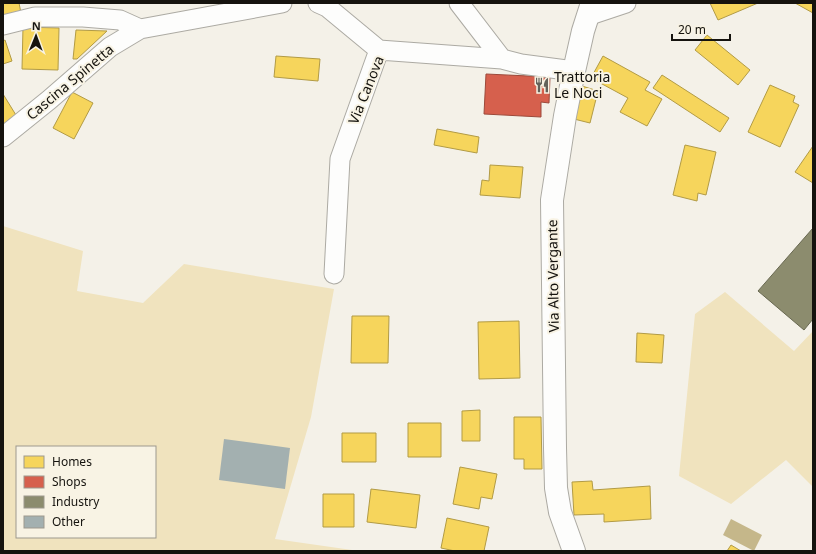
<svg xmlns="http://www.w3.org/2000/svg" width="816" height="554" font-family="'Noto Sans',sans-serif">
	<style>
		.green { fill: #f0e3be; fill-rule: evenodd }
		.water { fill: #c5b78a }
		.homes { fill: #f6d55c; stroke: #b29b45 }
		.shops { fill: #d6604d; stroke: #9c493a }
		.industry { fill: #8c8c6e; stroke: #686851 }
		.building { fill: #a3b0b0 }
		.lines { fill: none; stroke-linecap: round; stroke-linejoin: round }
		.minor-casing { stroke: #acaaa3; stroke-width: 21 }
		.major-casing { stroke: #acaaa3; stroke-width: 24 }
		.minor { stroke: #fdfdfc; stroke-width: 19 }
		.major { stroke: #fdfdfc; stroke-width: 22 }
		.labels { text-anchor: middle; stroke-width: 4; stroke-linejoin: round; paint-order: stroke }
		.poi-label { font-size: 14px; fill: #15130e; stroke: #f8f3e4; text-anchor: start }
		.street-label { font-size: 14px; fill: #15130e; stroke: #f8f3e4 }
	</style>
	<rect width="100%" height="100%" fill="#f4f1e8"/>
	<path class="green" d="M3 226 83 251 77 291 143 303 184 264 334 289 311 417 275 539 359 551H3ZM17 447H155V537H17Z
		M725 292 794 351 813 331V487L786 460 731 504 679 476 695 314Z"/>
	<path class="water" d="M731 519 762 535 754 551 723 535Z"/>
	<path class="homes" d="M3 3H19L21 13 3 18Z
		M710 3H758L718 20Z
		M795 3H813V13Z
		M23 27 59 28 58 70 22 69Z
		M76 30 107 31 77 59H73Z
		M707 35 750 70 738 85 695 50Z
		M5 40 12 61 3 64V41Z
		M276 56 320 59 318 81 274 77Z
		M603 56 650 82 645 90 662 99 647 126 620 112 628 98 591 78Z
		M662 75 729 118 720 132 653 88Z
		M770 85 795 96 793 102 799 105 780 147 748 132Z
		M582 86 598 91 590 123 574 119Z
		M72 92 93 103 74 139 53 128Z
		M3 94 19 120 3 129Z
		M437 129 479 137 477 153 434 145Z
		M685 145 716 152 706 195 698 193 697 201 673 195Z
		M813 146V183L795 172Z
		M490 165 523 167 520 198 480 195 482 180 489 181Z
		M352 316H389L388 363H351Z
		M519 321 520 378 479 379 478 322Z
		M637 333 664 335 662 363 636 362Z
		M480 410V441H462V411Z
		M514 417H541L542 469H524V459H514Z
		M408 423H441V457H408Z
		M342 433H376V462H342Z
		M460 467 497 474 492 499 481 497 479 509 453 504Z
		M592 481 593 490 650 486 651 519 604 522V514L574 515 572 482Z
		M371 489 420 495 416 528 367 522Z
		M323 494H354V527H323Z
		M447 518 489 527 484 551H455L441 548Z
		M731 545 741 551H727Z"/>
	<path class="shops" d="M486 74 550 77 549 103 541 102V117L484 114Z"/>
	<path class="industry" d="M813 228V319L804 330 758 291Z"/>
	<path class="building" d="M224 439 290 448 285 489 219 480Z"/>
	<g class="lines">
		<g class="minor-casing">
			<path id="minor" d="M318 3 327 7 379 50
				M459 3 502 59
				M587 16 626 3
				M3 25 35 17H83L120 20 140 29
				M3 137 49 100 110 47 140 29 282 3
				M334 274 340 159 379 50 502 59 521 64 574 71"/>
		</g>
		<g class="major-casing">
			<path id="major" d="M574 551 560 512 556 488 555 448 552 200 565 116 574 71 583 31 592 3"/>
		</g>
		<use href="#minor" class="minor"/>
		<use href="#major" class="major"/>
	</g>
	<defs>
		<g id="restaurant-bare" transform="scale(1.2)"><path d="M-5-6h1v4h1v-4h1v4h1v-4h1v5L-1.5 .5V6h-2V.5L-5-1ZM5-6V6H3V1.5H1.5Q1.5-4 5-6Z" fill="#63615a" stroke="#f8f3e4" stroke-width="2.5" paint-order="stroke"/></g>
	</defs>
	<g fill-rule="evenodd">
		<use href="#restaurant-bare" x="542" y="85"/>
	</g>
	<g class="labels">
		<g class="poi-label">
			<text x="554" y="82">Trattoria<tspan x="554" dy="16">Le Noci</tspan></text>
		</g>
		<g class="street-label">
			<text transform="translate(70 82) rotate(-40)" y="5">Cascina Spinetta</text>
			<text transform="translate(366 90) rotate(-68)" y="5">Via Canova</text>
			<text transform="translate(553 276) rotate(-91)" y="5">Via Alto Vergante</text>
		</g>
	</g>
	<rect width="816" height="554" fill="none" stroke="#15130e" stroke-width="8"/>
	<rect x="16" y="446" width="140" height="92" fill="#f8f3e4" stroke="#9d998e"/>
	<rect x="24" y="456" width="20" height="12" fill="#f6d55c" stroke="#9d998e"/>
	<text x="52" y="466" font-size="12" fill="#15130e">Homes</text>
	<rect x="24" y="476" width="20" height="12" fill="#d6604d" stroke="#9d998e"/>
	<text x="52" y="486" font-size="12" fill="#15130e">Shops</text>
	<rect x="24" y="496" width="20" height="12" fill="#8c8c6e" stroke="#9d998e"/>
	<text x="52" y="506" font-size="12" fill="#15130e">Industry</text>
	<rect x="24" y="516" width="20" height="12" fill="#a3b0b0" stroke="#9d998e"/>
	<text x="52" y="526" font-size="12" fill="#15130e">Other</text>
	<g transform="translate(36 36) rotate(1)" stroke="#f8f3e4" stroke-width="3" paint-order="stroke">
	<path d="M0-3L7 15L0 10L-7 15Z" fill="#15130e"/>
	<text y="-6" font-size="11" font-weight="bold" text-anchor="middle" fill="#15130e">N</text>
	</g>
	<path d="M672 34v6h58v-6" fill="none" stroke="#15130e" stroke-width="2"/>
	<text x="678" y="34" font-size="12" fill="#15130e" stroke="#f8f3e4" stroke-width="3" paint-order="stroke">20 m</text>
</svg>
